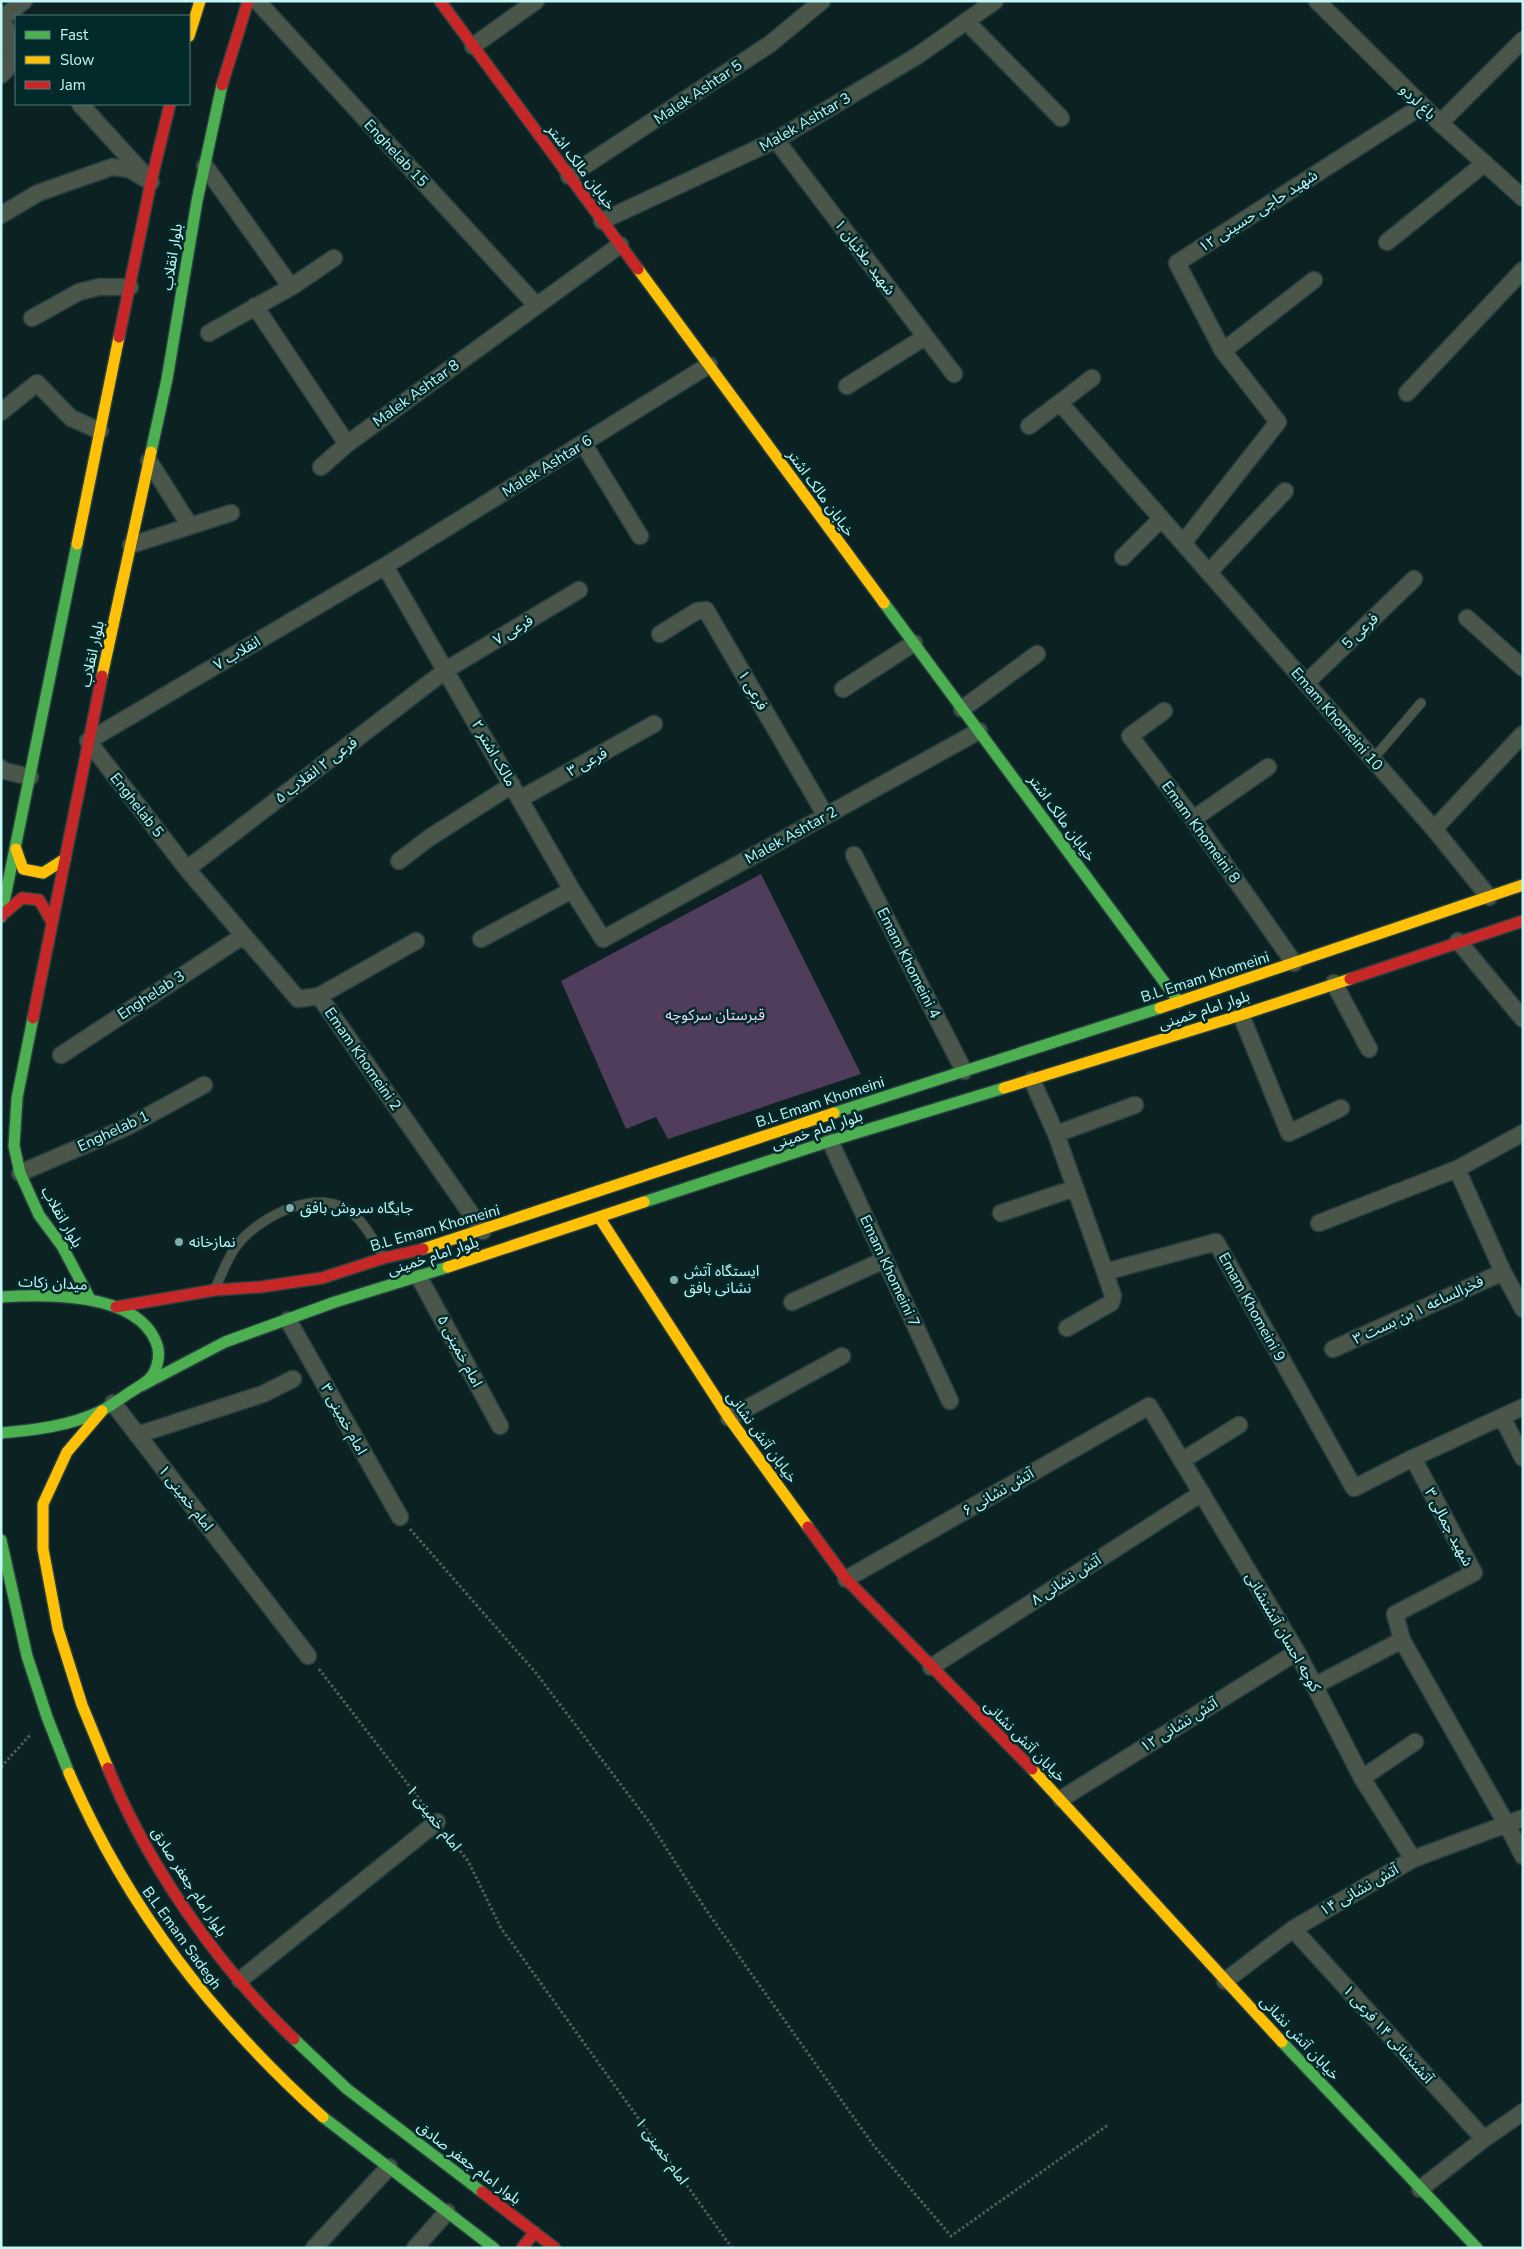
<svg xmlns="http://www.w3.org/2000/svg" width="1524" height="2249" font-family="'Nunito Sans','Noto Sans Arabic',sans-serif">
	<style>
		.green { fill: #503d5b }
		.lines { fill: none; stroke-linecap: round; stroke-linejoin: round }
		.lane-casing { stroke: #273e3e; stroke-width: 11 }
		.street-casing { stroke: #273e3e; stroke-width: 19 }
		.fast-casing { stroke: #273e3e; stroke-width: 14 }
		.slow-casing { stroke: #273e3e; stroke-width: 14 }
		.jam-casing { stroke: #273e3e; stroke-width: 14 }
		.path { stroke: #525f58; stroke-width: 3; stroke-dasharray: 2.5 2.5; stroke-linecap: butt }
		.lane { stroke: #4a564a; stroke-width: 9 }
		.street { stroke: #4a564a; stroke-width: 16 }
		.fast { stroke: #4caf50; stroke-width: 11 }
		.slow { stroke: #ffc107; stroke-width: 11 }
		.jam { stroke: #c62828; stroke-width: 11 }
		.poi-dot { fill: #83acad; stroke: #032a2b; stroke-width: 2 }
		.labels { text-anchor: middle; stroke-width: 5; stroke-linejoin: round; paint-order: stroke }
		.street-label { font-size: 15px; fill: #c3f7f8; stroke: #032a2b }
		.park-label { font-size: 15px; fill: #edd7f5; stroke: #032a2b }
		.poi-label { font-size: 15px; fill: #c3f7f8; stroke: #032a2b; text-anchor: start }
	</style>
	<rect width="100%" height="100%" fill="#0c2222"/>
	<path class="green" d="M761 874 861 1074 668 1139 656 1117 626 1129 561 981Z"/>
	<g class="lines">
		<g class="lane-casing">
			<path id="lane" d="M1373 759 1421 703
				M215 1289C222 1274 228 1256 238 1244 260 1216 321 1185 353 1214 366 1225 375 1243 384 1258"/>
		</g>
		<g class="street-casing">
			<path id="street" d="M257 1 536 305
				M1317 1 1440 123 1523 198
				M2 18 24 1
				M966 21 1061 118
				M473 46 536 1
				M1 75C18 63 8 32 2 18
				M80 104 143 173
				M1440 123 1523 40
				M776 140 954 374
				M205 166 291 287
				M569 176 770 44 822 1
				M1 215 38 193 112 167 129 169 151 182
				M602 221 776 140 917 56 995 1
				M1387 242 1485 163
				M255 306 347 444
				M32 318 79 292 99 287H130
				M209 333 291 287 334 258
				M1223 351 1314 280
				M847 386 925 337
				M1407 393 1523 270
				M1060 403 1434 829 1489 897
				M1 412 37 383 71 418 100 431
				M1029 426 1092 378
				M583 443 640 536
				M149 461 190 526
				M321 467 347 444 620 245
				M1183 543 1278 422 1223 351 1177 263 1422 106
				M131 545 231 513
				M1123 557 1161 519
				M385 566 572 890 603 939 979 731
				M1209 572 1285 491
				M1467 618 1523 668
				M660 634 697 611 706 610 826 816
				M1306 683 1414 579
				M843 689 914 643
				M962 709 1037 654
				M1164 711 1130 736 1193 819 1294 963
				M1 768 5 771 30 777
				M520 799 654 724
				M1193 819 1268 767
				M1434 829 1523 734
				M854 855 964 1071
				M399 861 429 838 512 785
				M187 869 446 670 579 590
				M481 939 572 890
				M1458 941 1523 1019
				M1334 983 1369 1049
				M319 996 416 941
				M1241 1015 1289 1133 1341 1108
				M61 1055 243 936
				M1032 1080 1056 1134 1105 1272 1216 1242 1354 1488 1413 1458 1523 1407
				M1523 1133 1457 1169 1503 1272 1523 1309
				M1056 1134 1135 1105
				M830 1141 950 1401
				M20 1173 127 1127 204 1085
				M1001 1213 1075 1188
				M1319 1223 1457 1169
				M483 1231 319 996 298 999 187 869 88 741 385 566 709 365
				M419 1277 500 1426
				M792 1302 884 1260
				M288 1320 400 1517
				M1067 1328 1111 1303 1113 1296 1105 1272
				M1333 1349 1503 1272
				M113 1403 308 1656
				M1502 1417 1523 1458
				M729 1418 842 1356
				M137 1435 263 1394 293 1379
				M1413 1458 1474 1573 1395 1614 1402 1640 1507 1825 1523 1856
				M1183 1460 1239 1425
				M846 1579 1149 1406 1297 1652 1362 1778 1413 1859
				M931 1667 1202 1493
				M1314 1686 1402 1640
				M1362 1778 1415 1742
				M1061 1799 1297 1652
				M1293 1929 1484 2139
				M240 1980 437 1822
				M1225 1981 1293 1929 1413 1859 1523 1818
				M1420 2189 1484 2139 1523 2112
				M314 2248 389 2167
				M415 2248 447 2212"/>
		</g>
		<g class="fast-casing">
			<path id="fast" d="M151 452 167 379 197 201 222 85
				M884 603 1179 1002
				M1 917 77 544
				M33 1018 17 1098 14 1146 20 1173 39 1215 62 1246 90 1299
				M834 1113 1160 1008
				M644 1202 830 1141 1004 1088
				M1 1297C45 1294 136 1292 156 1342 161 1353 158 1368 151 1377 145 1384 136 1388 129 1393 120 1399 111 1406 101 1411 70 1426 35 1430 1 1433
				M141 1386 225 1342 335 1302 448 1267
				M1 1540 27 1656 47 1717 69 1773
				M294 2039 347 2089 482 2192
				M1282 2042 1477 2248
				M323 2117 494 2248"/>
		</g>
		<g class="slow-casing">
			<path id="slow" d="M189 36 200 1
				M638 269 884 603
				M77 544 119 337
				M102 676 151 452
				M16 849 23 869 43 873 65 859
				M1160 1008 1523 885
				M1004 1088 1241 1015 1350 979
				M599 1217 729 1418 808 1527
				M423 1249 834 1113
				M448 1267 644 1202
				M102 1411 67 1452 43 1504V1549L58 1629 82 1705 108 1768
				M1032 1769 1282 2042
				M69 1773C128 1909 214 2019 323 2117"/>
		</g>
		<g class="jam-casing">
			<path id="jam" d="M440 1 638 269
				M222 85 248 1
				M119 337 151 182 170 104
				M1 916 22 898 39 900 52 922
				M1350 979 1523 921
				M33 1018 102 676
				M116 1307 215 1290 260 1287 322 1278 384 1258 423 1249
				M808 1527 846 1579 1032 1769
				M108 1768C147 1864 219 1968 294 2039
				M482 2192 555 2248
				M522 2248 535 2232"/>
		</g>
		<path class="path" d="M410 1529 536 1673 650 1823 706 1910 874 2146 951 2236 1108 2125
			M319 1669 427 1809
			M1 1767 31 1734
			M448 1835 468 1861 501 1928 732 2248"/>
		<use href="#lane" class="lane"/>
		<use href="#street" class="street"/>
		<use href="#fast" class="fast"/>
		<use href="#slow" class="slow"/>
		<use href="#jam" class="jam"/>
	</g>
	<g class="poi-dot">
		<circle cx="290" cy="1208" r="5"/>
		<circle cx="179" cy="1242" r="5"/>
		<circle cx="674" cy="1280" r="5"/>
	</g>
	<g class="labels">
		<g class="street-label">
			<text transform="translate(698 92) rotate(-34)" y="5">Malek Ashtar 5</text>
			<text transform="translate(1418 102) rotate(44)" y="5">باغ لردو</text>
			<text transform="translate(805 122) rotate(-30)" y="5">Malek Ashtar 3</text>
			<text transform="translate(396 153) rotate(47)" y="5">Enghelab 15</text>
			<text transform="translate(581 167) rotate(53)" y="5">خیابان مالک اشتر</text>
			<text transform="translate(1258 211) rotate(-33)" y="5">شهید حاجی حسینی ۱۲</text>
			<text transform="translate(172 257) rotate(-81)" y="5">بلوار انقلاب</text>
			<text transform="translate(865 257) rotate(53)" y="5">شهید ملائیان ۱</text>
			<text transform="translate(416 393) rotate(-36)" y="5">Malek Ashtar 8</text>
			<text transform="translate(547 466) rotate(-32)" y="5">Malek Ashtar 6</text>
			<text transform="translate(821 493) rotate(54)" y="5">خیابان مالک اشتر</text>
			<text transform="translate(513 630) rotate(-31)" y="5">فرعی ۷</text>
			<text transform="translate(1360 631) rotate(-44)" y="5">فرعی 5</text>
			<text transform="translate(237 653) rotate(-31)" y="5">انقلاب ۷</text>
			<text transform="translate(92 654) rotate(-78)" y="5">بلوار انقلاب</text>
			<text transform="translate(753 690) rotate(60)" y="5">فرعی ۱</text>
			<text transform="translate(1337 719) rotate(49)" y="5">Emam Khomeini 10</text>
			<text transform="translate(494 753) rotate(60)" y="5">مالک اشتر ۲</text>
			<text transform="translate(587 762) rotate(-29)" y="5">فرعی ۳</text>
			<text transform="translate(316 770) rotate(-37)" y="5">فرعی ۲ انقلاب ۵</text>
			<text transform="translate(137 805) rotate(52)" y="5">Enghelab 5</text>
			<text transform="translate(1062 818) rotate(54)" y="5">خیابان مالک اشتر</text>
			<text transform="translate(1201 832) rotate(54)" y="5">Emam Khomeini 8</text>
			<text transform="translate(791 835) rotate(-29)" y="5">Malek Ashtar 2</text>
			<text transform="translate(909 963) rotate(63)" y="5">Emam Khomeini 4</text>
			<text transform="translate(1205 977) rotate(-18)" y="5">B.L Emam Khomeini</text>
			<text transform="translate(151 995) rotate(-33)" y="5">Enghelab 3</text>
			<text transform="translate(1204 1010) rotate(-18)" y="5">بلوار امام خمینی</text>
			<text transform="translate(363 1059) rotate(55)" y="5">Emam Khomeini 2</text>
			<text transform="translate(820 1102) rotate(-18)" y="5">B.L Emam Khomeini</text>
			<text transform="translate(817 1130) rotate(-18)" y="5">بلوار امام خمینی</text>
			<text transform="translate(113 1131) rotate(-25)" y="5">Enghelab 1</text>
			<text transform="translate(62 1217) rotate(60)" y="5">بلوار انقلاب</text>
			<text transform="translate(435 1228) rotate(-16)" y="5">B.L Emam Khomeini</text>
			<text transform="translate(433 1256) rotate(-18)" y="5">بلوار امام خمینی</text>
			<text transform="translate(890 1271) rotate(65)" y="5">Emam Khomeini 7</text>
			<text transform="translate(53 1283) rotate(3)" y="5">میدان زکات</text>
			<text transform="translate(1252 1307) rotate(61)" y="5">Emam Khomeini 9</text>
			<text transform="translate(1418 1310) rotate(-25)" y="5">فخرالساعه ۱ بن بست ۳</text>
			<text transform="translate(460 1351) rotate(62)" y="5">امام خمینی ۵</text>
			<text transform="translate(344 1419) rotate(61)" y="5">امام خمینی ۳</text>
			<text transform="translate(762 1437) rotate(54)" y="5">خیابان آتش نشانی</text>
			<text transform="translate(998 1492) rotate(-30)" y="5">آتش نشانی ۶</text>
			<text transform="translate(186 1498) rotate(52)" y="5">امام خمینی ۱</text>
			<text transform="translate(1449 1527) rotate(62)" y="5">شهید جمالی ۳</text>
			<text transform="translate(1066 1580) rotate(-33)" y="5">آتش نشانی ۸</text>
			<text transform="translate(1283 1632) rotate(60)" y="5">کوچه احسان آتشنشانی</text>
			<text transform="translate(1179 1725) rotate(-32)" y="5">آتش نشانی ۱۲</text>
			<text transform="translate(1025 1741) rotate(45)" y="5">خیابان آتش نشانی</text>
			<text transform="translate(434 1818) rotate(52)" y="5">امام خمینی ۱</text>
			<text transform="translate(189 1882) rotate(57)" y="5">بلوار امام جعفر صادق</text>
			<text transform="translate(1359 1890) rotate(-30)" y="5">آتش نشانی ۱۴</text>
			<text transform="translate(182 1938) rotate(54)" y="5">B.L Emam Sadegh</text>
			<text transform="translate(1388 2034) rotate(48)" y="5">آتشنشانی ۱۴ فرعی ۱</text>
			<text transform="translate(1300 2038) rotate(47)" y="5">خیابان آتش نشانی</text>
			<text transform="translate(662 2151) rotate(54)" y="5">امام خمینی ۱</text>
			<text transform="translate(469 2163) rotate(37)" y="5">بلوار امام جعفر صادق</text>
		</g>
		<g class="park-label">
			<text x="715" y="1020">قبرستان سرکوچه</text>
		</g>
		<g class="poi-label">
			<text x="300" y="1213">جایگاه سروش بافق</text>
			<text x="189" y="1247">نمازخانه</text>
			<text x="684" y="1276">ایستگاه آتش<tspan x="684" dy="17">نشانی بافق</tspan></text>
		</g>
	</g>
	<rect width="1524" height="2249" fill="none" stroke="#c3f7f8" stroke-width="5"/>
	<rect x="15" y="15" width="175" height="90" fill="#032a2b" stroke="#507c7d"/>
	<rect x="25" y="31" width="25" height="8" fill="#4caf50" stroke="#507c7d"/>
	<text x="60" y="40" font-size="15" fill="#c3f7f8">Fast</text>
	<rect x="25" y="56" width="25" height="8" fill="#ffc107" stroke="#507c7d"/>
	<text x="60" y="65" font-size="15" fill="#c3f7f8">Slow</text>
	<rect x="25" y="81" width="25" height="8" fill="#c62828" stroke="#507c7d"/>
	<text x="60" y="90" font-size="15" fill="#c3f7f8">Jam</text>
</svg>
